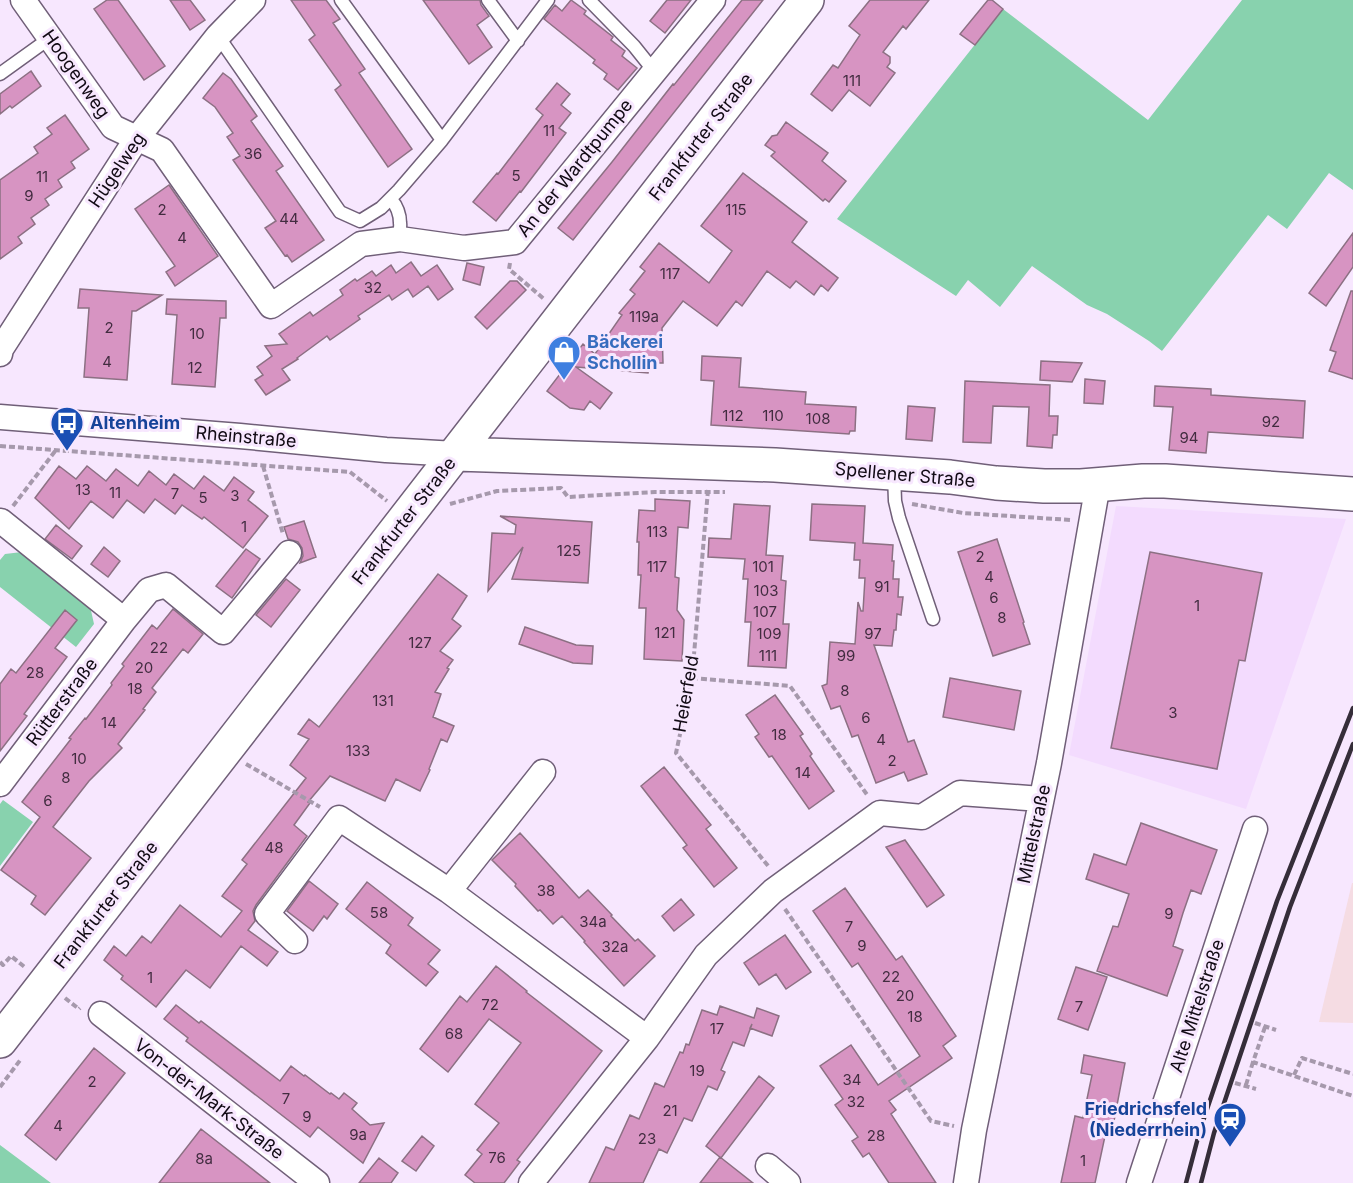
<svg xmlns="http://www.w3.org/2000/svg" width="1353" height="1183" font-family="Inter,sans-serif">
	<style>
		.built { fill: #f3dbfe }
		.industrial { fill: #f5dce3 }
		.green { fill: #88d2ae }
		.building { fill: #d794c2; stroke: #8c7083; stroke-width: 1.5 }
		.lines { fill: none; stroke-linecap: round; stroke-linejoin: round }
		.lane-casing { stroke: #705f78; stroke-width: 15 }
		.street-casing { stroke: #705f78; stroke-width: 27 }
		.secondary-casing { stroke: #705f78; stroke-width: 36 }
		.path { stroke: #a699ac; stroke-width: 4; stroke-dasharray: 6 3; stroke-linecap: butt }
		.lane { stroke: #fff; stroke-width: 12 }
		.street { stroke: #fff; stroke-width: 24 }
		.secondary { stroke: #fff; stroke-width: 33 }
		.rail { stroke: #352d39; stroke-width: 4.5 }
		.labels { text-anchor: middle; stroke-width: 6; stroke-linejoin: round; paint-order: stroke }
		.number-label { font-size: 15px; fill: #422c40 }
		.street-label { font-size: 18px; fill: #110a14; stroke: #f7e7fe }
		.shop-label { font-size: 18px; font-weight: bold; fill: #366cbe; stroke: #f7e7fe; text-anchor: start }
		.transit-label { font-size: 18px; font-weight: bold; fill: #164399; stroke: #f7e7fe; text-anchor: start }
	</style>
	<rect width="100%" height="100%" fill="#f7e7fe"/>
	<path class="built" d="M1116 506 1346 519 1246 809 1069 755Z"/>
	<path class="industrial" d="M1352 883H1353V1023L1319 1022Z"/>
	<path class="green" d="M1242 0H1353V190L1329 173 1287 229 1268 215 1162 351 1149 341 1107 314 1087 305 1032 266 1000 307 968 280 956 296 837 219 1003 9 1148 120Z
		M22 552 90 606 94 624 76 647 0 587V560L5 554Z
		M3 800 33 822 0 866V804Z
		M0 1145 51 1183H0Z"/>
	<path class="building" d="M107 0H118L165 66 144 80 94 9Z
		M170 0H190L205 20 190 30Z
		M291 0H326L340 19 333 23 365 69 359 73 412 149 388 167 335 90 341 85 309 40 315 35Z
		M423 0H480L481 5 489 16 477 25 492 47 469 64Z
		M571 0 586 11 584 14 613 37 611 40 625 51 622 56 637 68 618 90 604 79 607 74 593 63 595 60 544 19 555 5 562 11Z
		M667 0H691L665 33 650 21Z
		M742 0H763L573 240 558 228 612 162 673 84 674 85Z
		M870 0H929L906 29 903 26 883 52 890 57V63L887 67 895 73 870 106 849 90 832 111 811 94 833 65 838 68 860 35 849 26Z
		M988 0H992L1003 9 975 45 960 34Z
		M31 71 41 86 12 108 10 106 0 114V94Z
		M223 73 231 79 257 116 251 121 283 166 276 171 324 240 292 262 287 255 285 256 265 228 276 221 233 160 240 156 227 137 233 133 215 107 203 98Z
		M557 83 570 94 561 105 571 113 559 128 566 133 521 192 520 191 496 221 473 202 497 173 498 174 543 115 536 109Z
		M65 115 89 149 71 162 75 168 58 180 62 187 45 199 49 205 31 218 35 224 18 237 22 243 0 259V180L38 153 34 147 52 134 47 128Z
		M786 122 828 153 822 161 846 181 829 202 825 199 823 201 771 156 775 152 765 145 772 136 777 135Z
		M743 173 807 222 792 242 838 278 828 291 821 285 814 295 796 281 790 288 767 271 742 306 736 301 717 326 683 301 662 328 663 363H649L648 373 576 367 612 393 600 409 590 401 584 410 570 408 547 391 583 344 595 354 622 315 619 313 635 294 630 290 645 271 640 267 659 243 709 283 732 251 701 226Z
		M169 185 218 256 175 286 166 272 175 266 135 209Z
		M1353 233V267L1326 306 1309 293Z
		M411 262 421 276 437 265 453 289 438 300 428 286 413 297 408 289 392 300 389 295 358 316 360 319 330 340 327 336 297 358 298 359 282 369 290 380 266 395 255 380 263 375 257 367 272 356 265 346 287 344 279 334 310 312 313 316 343 295 340 290 355 279 357 281 372 271 376 276 391 265 396 273Z
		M467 263 484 267 480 285 463 280Z
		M510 281H517L526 290 487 329 475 317Z
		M80 289 162 295 136 311H132L127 380 84 377 89 308H78Z
		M1351 291H1353V379L1329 371 1336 352 1330 350Z
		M167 299 226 301V318H220L215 387 172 384 177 315 166 314Z
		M702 356 741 358 739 387 806 392 805 404 856 407 855 431H850L849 434 711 425 714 381 701 380Z
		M1041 361 1082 363 1072 382 1040 380Z
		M1085 379 1105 381 1103 404 1084 403Z
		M965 381 1050 385 1049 416H1058L1057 435H1053L1052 448 1027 446 1029 407 993 406 991 443 963 442Z
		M1155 386 1211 389V395L1305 401 1303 438 1208 432 1206 453 1169 450 1173 407 1154 406Z
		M908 406 935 408 932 441 906 439Z
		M59 466 76 479 87 466 106 481 116 469 138 486 149 471 166 485 174 474 194 489 204 476 224 491 234 477 254 492 248 500 268 516 243 548 204 517 202 519 182 505 175 514 155 499 144 513 127 500 113 518 91 501 69 529 35 498Z
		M655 499 690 501 688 528 678 527 675 577 679 578 677 610 684 620 682 661 644 659 646 608H639L641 575H638L639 542H637L639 510 655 511Z
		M734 504 770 506 766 555 783 556 781 580 786 581 783 624H789L786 668 748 666 751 622H745L748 579H743L745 559 708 557 709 538 731 539Z
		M812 504 865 506 863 543 893 545 892 561H894L893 579H899L898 597H903L901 615 897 614 896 630H894L892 646 874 645 908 742 914 740 927 774 908 781 904 772 876 783 858 735 852 737 840 706 831 709 822 686 827 684 830 642 855 644 858 602 861 611H863L865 578H859L860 560H854L855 543 810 540Z
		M500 516 592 522 588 583 512 579 523 547 488 591 492 533 515 534 516 525Z
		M304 521 316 557 300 563 303 556 302 548 298 542 288 539 284 527Z
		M56 525 82 546 72 559 45 539Z
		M997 539 1024 622 1023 623 1030 644 993 656 958 552Z
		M104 547 120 561 108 577 91 564Z
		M246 549 260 559 232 598 216 586Z
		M1150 552 1262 573 1245 661 1239 660 1217 769 1111 748Z
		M438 574 467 596 452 619 461 626 440 651 453 660 447 668 449 669 435 692 441 694 433 717 454 726 447 742 441 739 429 769 430 770 420 791 396 779 385 801 330 776 308 802 310 803 294 825 307 836 256 905 253 911 255 921 248 930 278 952 267 966 241 946 210 988 186 970 156 1007 121 979 123 976 104 960 114 946 126 956 142 936 151 943 180 905 221 937 242 911 222 896 247 864 242 860 306 778 290 765 309 739 298 734 309 719 319 727Z
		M286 579 300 590 271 627 256 615Z
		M173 609 203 634 188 653 183 649 152 688 156 692 143 709 145 710 118 744 122 748 89 781 53 827 91 858 45 915 31 904 36 896 1 870 40 817 22 802 71 739 69 738 85 718 86 719 112 685 111 683 124 666 122 664 152 625 157 629Z
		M65 610 77 620 55 648 67 657 24 714 27 716 0 751V684L11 669 16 673Z
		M525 627 576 645 593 646 592 664 573 663 519 644Z
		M950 678 1021 691 1014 730 943 717Z
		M775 695 803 734 800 736 812 754 810 756 834 791 809 809 772 756 769 757 755 737 759 734 746 715Z
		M664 767 711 825 706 829 737 868 714 887 683 848 687 845 641 786Z
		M1141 823 1217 850 1201 894 1191 890 1183 913 1173 946 1183 950 1167 996 1097 971 1113 926 1118 927 1129 894 1086 879 1094 854 1126 865Z
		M520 833 579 898 588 890 612 915 611 916 635 941 638 939 655 956 624 986 584 942 585 941 562 916 553 924 540 910 538 911 515 886 516 884 492 860Z
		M905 840 944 895 927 907 886 847Z
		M309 881 338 904 327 919 324 916 313 931 287 911Z
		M367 882 413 918 408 925 440 950 428 964 438 972 426 986 386 953 391 945 346 909Z
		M845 888 896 960 902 956 956 1036 943 1046 952 1058 889 1101 896 1110 891 1114 936 1183H889L869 1153 863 1157 852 1141 858 1137 835 1105 843 1099 820 1066 851 1045 878 1085 920 1056 858 963 852 967 813 911Z
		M681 899 694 915 674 931 662 916Z
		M785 935 811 972 786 989 776 974 759 985 744 963Z
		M496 966 527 991 526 992 602 1051 517 1160 520 1162 504 1183H475L465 1175 482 1154 477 1150 499 1123 475 1104 521 1043 489 1019 448 1072 420 1049 460 996 467 1002Z
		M1076 967 1107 977 1088 1030 1058 1019Z
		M176 1005 199 1023 201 1021 280 1081 291 1066 304 1076 305 1075 330 1094 331 1093 339 1099 344 1093 357 1103 352 1109 370 1125 384 1123 363 1163 318 1127 310 1137 186 1041 188 1038 164 1019Z
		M720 1006 754 1018 757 1008 779 1016 772 1036 750 1028 752 1024 744 1046 733 1042 721 1070 725 1072 717 1090 708 1086 692 1121 684 1118 667 1153 659 1149 643 1183H589L606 1147 614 1150 630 1115 639 1119 655 1083 664 1087 680 1052 683 1053 686 1044 689 1045 702 1010 717 1015Z
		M94 1048 125 1073 56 1160 25 1135Z
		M1084 1055 1125 1063 1111 1137 1105 1136 1095 1183H1061L1075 1116 1083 1118 1092 1075 1081 1073Z
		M759 1076 774 1088 721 1158 706 1146Z
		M201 1129 270 1183H159Z
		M422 1136 434 1146 416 1171 402 1161Z
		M720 1157 753 1183H700Z
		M379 1158 398 1173 391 1183H359Z"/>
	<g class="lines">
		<g class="lane-casing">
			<path id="lane" d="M341 0 442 140
				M488 0 518 41
				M589 0 634 46 654 71
				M218 36 340 212 360 221
				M0 74 50 38
				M391 199C396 205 400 214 400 223 401 229 398 232 400 239
				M360 221 381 208 399 190 442 140 548 0
				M894 474 895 501 899 518 933 619"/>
		</g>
		<g class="street-casing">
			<path id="street" d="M23 0 113 127 162 150 271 306 361 244 400 239 464 248 515 242 713 0
				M0 354 1 349 137 138 218 36 253 0
				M0 417 240 436 386 450 456 454
				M1 521 124 620
				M0 784 124 620 149 590 166 585 223 632 289 553
				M449 891 543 772
				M295 941 267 914 339 818 449 891 647 1038
				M101 1014 317 1183
				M768 1166 788 1183
				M531 1183 647 1038 706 955 773 891 880 813 922 817 960 793 1041 799
				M966 1183 974 1130 1049 763 1098 484
				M1139 1183 1255 829"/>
		</g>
		<g class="secondary-casing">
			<path id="secondary" d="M456 454 775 465 950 477 996 483 1044 486H1081L1143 481H1165L1353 494
				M0 1041 807 0"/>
		</g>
		<path class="path" d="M510 263 509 269 544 299
			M0 446 350 472 387 501
			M263 466 283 534
			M708 490 692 678 676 753 769 867
			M450 504 497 491 561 488 568 497 655 492H725
			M912 504 963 513 1071 520
			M13 506 56 450
			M692 678 790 686 868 796
			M246 764 320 807
			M785 909 931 1121 954 1126
			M0 962 3 965 11 956 26 968
			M65 998 79 1009 80 1008
			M1255 1023 1276 1030
			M1265 1027 1253 1062 1353 1096
			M1294 1075 1302 1058 1353 1074
			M1235 1083 1256 1089
			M1246 1085 1253 1062
			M0 1087 21 1059"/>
		<use href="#lane" class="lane"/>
		<use href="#street" class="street"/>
		<use href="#secondary" class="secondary"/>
		<path class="rail" d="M1186 1183 1200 1130 1277 901 1353 708
			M1201 1183 1214 1133 1290 907 1353 744"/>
	</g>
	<defs>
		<g id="shop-pin" transform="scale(1.725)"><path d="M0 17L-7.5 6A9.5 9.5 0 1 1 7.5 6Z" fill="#3f7fe0" stroke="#f7e7fe"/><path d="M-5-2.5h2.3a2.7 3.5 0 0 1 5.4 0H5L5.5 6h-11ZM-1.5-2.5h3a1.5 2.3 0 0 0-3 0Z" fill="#fff"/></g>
		<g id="bus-pin" transform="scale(1.725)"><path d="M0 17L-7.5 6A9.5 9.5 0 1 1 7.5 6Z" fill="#1a4fb4" stroke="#f7e7fe"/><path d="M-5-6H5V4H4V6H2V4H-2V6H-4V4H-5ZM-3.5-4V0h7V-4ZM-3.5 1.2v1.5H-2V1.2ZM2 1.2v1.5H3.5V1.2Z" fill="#fff"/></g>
		<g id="station-pin" transform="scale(1.725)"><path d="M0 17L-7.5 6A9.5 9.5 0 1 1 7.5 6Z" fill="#1a4fb4" stroke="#f7e7fe"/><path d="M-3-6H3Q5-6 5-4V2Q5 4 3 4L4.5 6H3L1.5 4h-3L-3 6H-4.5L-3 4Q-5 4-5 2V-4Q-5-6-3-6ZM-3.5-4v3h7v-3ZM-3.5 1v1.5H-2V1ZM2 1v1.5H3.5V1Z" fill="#fff"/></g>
	</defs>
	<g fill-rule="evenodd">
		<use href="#shop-pin" x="564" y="352"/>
		<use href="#bus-pin" x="67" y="423"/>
		<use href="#station-pin" x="1230" y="1119"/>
	</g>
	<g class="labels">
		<g class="number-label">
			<text x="852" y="86">111</text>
			<text x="549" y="136">11</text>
			<text x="253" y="159">36</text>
			<text x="516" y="181">5</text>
			<text x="42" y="182">11</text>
			<text x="29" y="201">9</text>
			<text x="162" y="215">2</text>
			<text x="736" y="215">115</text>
			<text x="289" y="224">44</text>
			<text x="182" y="243">4</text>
			<text x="670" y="279">117</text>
			<text x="373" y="293">32</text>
			<text x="644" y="322">119a</text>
			<text x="109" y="333">2</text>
			<text x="197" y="339">10</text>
			<text x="107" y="367">4</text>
			<text x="195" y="373">12</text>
			<text x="733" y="421">112</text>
			<text x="773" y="421">110</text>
			<text x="818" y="424">108</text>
			<text x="1271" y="427">92</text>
			<text x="1189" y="443">94</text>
			<text x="83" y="495">13</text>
			<text x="115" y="498">11</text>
			<text x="175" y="499">7</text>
			<text x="235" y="501">3</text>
			<text x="203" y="503">5</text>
			<text x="244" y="532">1</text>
			<text x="657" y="537">113</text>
			<text x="569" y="556">125</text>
			<text x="980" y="562">2</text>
			<text x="657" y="572">117</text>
			<text x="763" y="572">101</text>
			<text x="989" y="582">4</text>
			<text x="882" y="592">91</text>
			<text x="766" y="596">103</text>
			<text x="994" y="603">6</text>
			<text x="1197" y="611">1</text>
			<text x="765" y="617">107</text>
			<text x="1002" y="623">8</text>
			<text x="665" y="638">121</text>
			<text x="769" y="639">109</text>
			<text x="873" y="639">97</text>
			<text x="420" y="648">127</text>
			<text x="159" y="653">22</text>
			<text x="768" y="661">111</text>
			<text x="846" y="661">99</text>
			<text x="144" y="673">20</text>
			<text x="35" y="678">28</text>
			<text x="135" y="694">18</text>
			<text x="845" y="696">8</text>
			<text x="383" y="706">131</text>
			<text x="1173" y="718">3</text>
			<text x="866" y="723">6</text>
			<text x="109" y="728">14</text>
			<text x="779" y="740">18</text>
			<text x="881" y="745">4</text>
			<text x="358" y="756">133</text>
			<text x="79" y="764">10</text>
			<text x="892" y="766">2</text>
			<text x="803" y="778">14</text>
			<text x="66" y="783">8</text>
			<text x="48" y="806">6</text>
			<text x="274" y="853">48</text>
			<text x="546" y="896">38</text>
			<text x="379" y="918">58</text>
			<text x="1169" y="919">9</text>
			<text x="593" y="927">34a</text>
			<text x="849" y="932">7</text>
			<text x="862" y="951">9</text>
			<text x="615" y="952">32a</text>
			<text x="891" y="982">22</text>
			<text x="150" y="983">1</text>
			<text x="905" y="1001">20</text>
			<text x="490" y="1010">72</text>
			<text x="1079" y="1012">7</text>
			<text x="915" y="1022">18</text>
			<text x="717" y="1034">17</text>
			<text x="454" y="1039">68</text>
			<text x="697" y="1076">19</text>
			<text x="852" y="1085">34</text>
			<text x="92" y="1087">2</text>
			<text x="286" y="1104">7</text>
			<text x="856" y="1107">32</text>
			<text x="670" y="1116">21</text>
			<text x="307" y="1122">9</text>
			<text x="58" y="1131">4</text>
			<text x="358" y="1140">9a</text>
			<text x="876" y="1141">28</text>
			<text x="647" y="1144">23</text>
			<text x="497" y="1163">76</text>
			<text x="204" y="1164">8a</text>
			<text x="1083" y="1166">1</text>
		</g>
		<g class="street-label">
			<text transform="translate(76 74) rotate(55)" y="6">Hoogenweg</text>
			<text transform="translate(701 137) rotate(-52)" y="6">Frankfurter Straße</text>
			<text transform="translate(575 168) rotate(-51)" y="6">An der Wardtpumpe</text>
			<text transform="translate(117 170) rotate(-56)" y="6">Hügelweg</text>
			<text transform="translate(246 437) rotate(5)" y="6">Rheinstraße</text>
			<text transform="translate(905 475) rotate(5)" y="6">Spellener Straße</text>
			<text transform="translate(404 521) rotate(-52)" y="6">Frankfurter Straße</text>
			<text transform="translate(686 694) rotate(-80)" y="6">Heierfeld</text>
			<text transform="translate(62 702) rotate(-53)" y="6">Rütterstraße</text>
			<text transform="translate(1034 834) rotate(-78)" y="6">Mittelstraße</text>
			<text transform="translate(106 905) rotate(-52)" y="6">Frankfurter Straße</text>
			<text transform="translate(1197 1006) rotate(-72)" y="6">Alte Mittelstraße</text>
			<text transform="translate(209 1099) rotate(38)" y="6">Von-der-Mark-Straße</text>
		</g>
		<g class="shop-label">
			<text x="587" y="348">Bäckerei<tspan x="587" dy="21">Schollin</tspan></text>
		</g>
		<g class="transit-label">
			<text x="90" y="429">Altenheim</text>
			<text x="1207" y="1115" text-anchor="end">Friedrichsfeld<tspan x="1207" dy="21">(Niederrhein)</tspan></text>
		</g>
	</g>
</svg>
